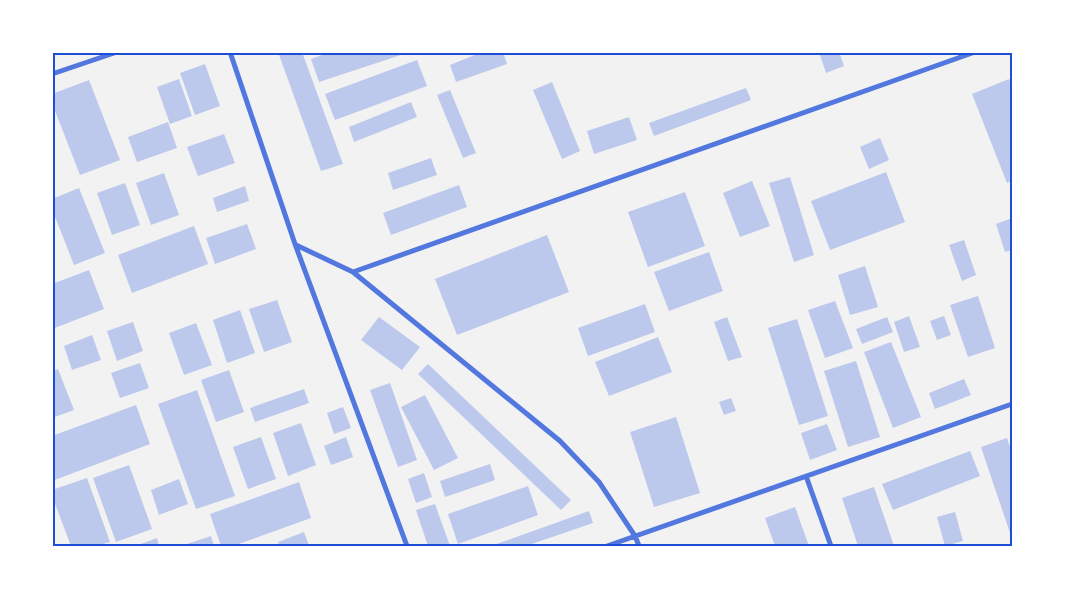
<svg xmlns="http://www.w3.org/2000/svg" width="1065" height="599" font-family="'Fira Sans',sans-serif">
	<style>
		.building { fill: #bdc9ec }
		.lines { fill: none; stroke-linecap: round; stroke-linejoin: round }
		.minor { stroke: #5277de; stroke-width: 5 }
		.neatline { fill: none; stroke: #1d4ed8; stroke-width: 2 }
	</style>
	<rect width="100%" height="100%" fill="#f2f2f2"/>
	<path class="building" d="M278 52H302L343 164 321 171Z
		M330 52H407V53L319 82 311 59Z
		M482 52H503L507 64 456 82 450 65Z
		M819 52H839L844 66 826 73Z
		M417 60 427 86 335 120 325 94Z
		M205 64 220 106 195 115 180 73Z
		M179 79 192 116 170 124 157 87Z
		M1009 79 1012 87V180L1007 183 972 94Z
		M89 80 120 160 80 175 52 103V94Z
		M552 82 580 151 562 159 533 90Z
		M746 88 751 100 654 136 649 123Z
		M450 90 476 153 463 158 437 95Z
		M411 102 417 117 354 142 349 127Z
		M629 117 637 140 594 154 587 131Z
		M168 122 177 148 137 162 128 137Z
		M224 134 235 163 198 176 187 147Z
		M880 138 889 160 869 169 860 147Z
		M431 158 437 175 393 190 388 173Z
		M886 172 905 222 830 250 811 201Z
		M164 173 179 215 151 225 136 183Z
		M790 177 814 255 794 262 769 183Z
		M752 181 770 226 740 237 723 193Z
		M125 183 140 225 112 235 97 193Z
		M459 185 467 207 391 235 383 213Z
		M245 186 249 201 217 212 213 198Z
		M79 188 105 253 74 265 52 209V199Z
		M685 192 705 246 648 267 628 212Z
		M1012 218V250L1005 252 996 224Z
		M247 224 256 249 215 264 206 238Z
		M194 226 208 264 132 293 118 255Z
		M547 235 569 292 457 335 435 279Z
		M964 240 976 275 962 281 949 245Z
		M709 252 723 291 669 311 654 272Z
		M865 266 878 307 850 315 838 275Z
		M89 270 104 309 52 329V284Z
		M978 296 995 348 968 357 950 305Z
		M277 300 292 342 264 352 249 309Z
		M835 301 853 348 825 358 808 310Z
		M645 304 655 332 588 356 578 328Z
		M240 310 255 353 227 363 213 320Z
		M909 316 920 347 904 352 894 322Z
		M944 316 951 335 937 340 930 321Z
		M379 317 420 347 402 370 361 340Z
		M727 317 742 357 728 361 714 322Z
		M887 317 893 332 862 344 856 329Z
		M797 319 828 416 799 425 768 328Z
		M133 322 143 351 117 361 107 331Z
		M196 323 212 365 184 375 169 333Z
		M92 335 101 360 72 370 64 346Z
		M658 337 672 372 609 396 595 362Z
		M891 342 921 417 893 428 864 352Z
		M856 361 880 437 848 447 824 371Z
		M140 363 149 388 120 398 111 373Z
		M428 364 571 500 561 510 418 374Z
		M58 369 74 410 52 418V371Z
		M229 370 244 412 216 422 201 380Z
		M964 379 971 395 935 409 929 393Z
		M390 383 417 460 398 467 370 390Z
		M304 389 309 403 255 422 250 408Z
		M197 390 235 496 196 509 158 404Z
		M425 395 458 458 434 470 401 407Z
		M731 398 736 411 724 415 719 402Z
		M136 405 150 444 52 481V436Z
		M343 407 351 428 334 434 327 413Z
		M676 417 700 493 654 507 630 432Z
		M301 423 316 465 288 476 273 433Z
		M827 424 837 450 810 460 801 433Z
		M261 437 276 479 248 489 233 447Z
		M346 437 353 457 331 465 324 446Z
		M1007 438 1012 453V539L981 447Z
		M970 451 980 476 893 510 882 484Z
		M490 464 495 480 445 497 440 481Z
		M129 465 152 529 116 542 93 478Z
		M424 473 432 497 416 503 408 479Z
		M87 478 110 542 96 546H71L52 496V490Z
		M179 479 188 504 159 515 151 490Z
		M299 482 311 518 233 546H221L210 514Z
		M528 486 538 515 458 544 448 514Z
		M874 487 894 546H858L842 498Z
		M435 504 450 546H428L416 510Z
		M795 507 809 546H775L765 518Z
		M589 511 593 523 526 546H491Z
		M955 512 963 541 945 546 937 517Z
		M304 532 309 546H280L278 542Z
		M211 536 214 546H181Z
		M157 538 159 546H135Z"/>
	<g class="lines">
		<path class="minor" d="M230 52 295 244 407 546
			M52 74 117 52
			M296 245 353 272 560 441 599 482 635 536 639 546
			M353 272 975 52
			M806 476 831 546
			M607 546 1012 404"/>
	</g>
	<rect width="1065" height="599" fill="none" stroke="#ffffff" stroke-width="108"/>
	<rect x="54" y="54" width="957" height="491" class="neatline"/>
</svg>
